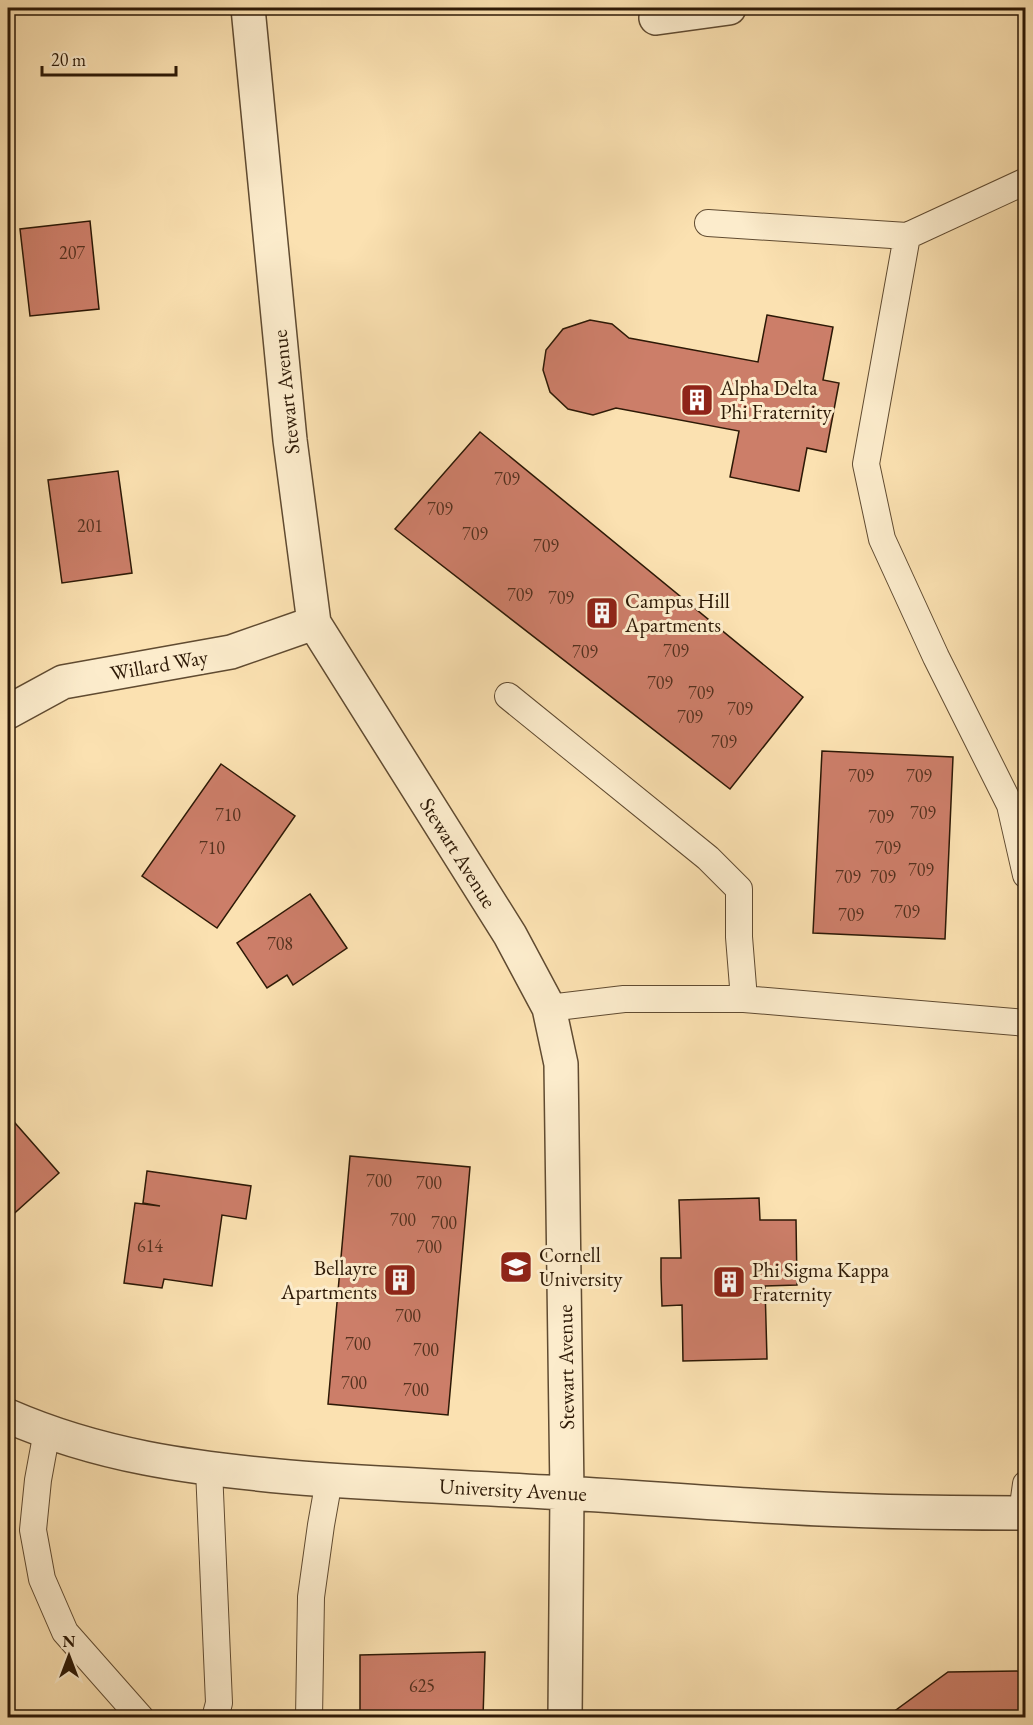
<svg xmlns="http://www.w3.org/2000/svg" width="1033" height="1725" font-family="'EB Garamond',serif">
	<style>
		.building { fill: #cc7e69; stroke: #2d1906; stroke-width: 1.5 }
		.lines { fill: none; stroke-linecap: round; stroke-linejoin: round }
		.service-casing { stroke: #604b31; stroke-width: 28 }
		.minor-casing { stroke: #604b31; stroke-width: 36 }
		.tertiary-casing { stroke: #604b31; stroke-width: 36 }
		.service { stroke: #fceccc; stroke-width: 26 }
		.minor { stroke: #fceccc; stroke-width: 33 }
		.tertiary { stroke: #fceccc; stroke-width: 33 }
		.labels { text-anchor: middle; stroke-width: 6; stroke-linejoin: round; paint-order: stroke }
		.number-label { font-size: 18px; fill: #55321f }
		.poi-label { font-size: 21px; fill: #2d1906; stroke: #fceccc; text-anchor: start }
		.street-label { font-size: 21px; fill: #2d1906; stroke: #fceccc }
	</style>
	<rect width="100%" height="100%" fill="#fbe1b1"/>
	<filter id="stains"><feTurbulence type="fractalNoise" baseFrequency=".00333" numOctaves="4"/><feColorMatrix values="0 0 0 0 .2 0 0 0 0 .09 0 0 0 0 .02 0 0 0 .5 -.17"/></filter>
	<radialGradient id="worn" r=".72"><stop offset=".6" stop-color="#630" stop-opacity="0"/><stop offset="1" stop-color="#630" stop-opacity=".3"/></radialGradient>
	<path class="building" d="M90 221 99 309 30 316 20 229Z
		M767 315 833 327 823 380 839 383 826 452 807 448 799 491 730 477 739 431 616 408 593 415 568 409 550 392 543 370 546 350 563 329 590 320 612 324 629 338 758 362Z
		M480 432 803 697 730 789 395 529Z
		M118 471 132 573 62 583 48 480Z
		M822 751 953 757 945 939 813 933Z
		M221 764 295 816 217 928 142 876Z
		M310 894 347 948 293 985 287 975 267 988 237 943Z
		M8 1115 59 1173 8 1219Z
		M350 1156 470 1167 448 1415 328 1404Z
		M147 1171 251 1186 246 1219 222 1215 212 1286 164 1279 162 1288 124 1283 135 1203 160 1206 143 1203Z
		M759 1198 760 1220H796L797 1285 765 1286 767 1359 683 1361 682 1305 662 1306 661 1278V1258H681L679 1200Z
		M485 1652 483 1718H360V1655Z
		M1026 1671V1718H885L948 1672Z"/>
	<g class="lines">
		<g class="service-casing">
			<path id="service" d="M1026 181 907 236 866 464 882 539 936 657 1010 805 1026 875
				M708 223 907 236
				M508 696 708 858 739 889V937L744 999H624L549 1008
				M744 999 1026 1023
				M47 1431 38 1480 33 1530 42 1579 65 1632 141 1718
				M209 1469 219 1703 215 1718
				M1022 1513 1026 1484
				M309 1718 311 1597 321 1525 329 1480"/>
		</g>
		<g class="minor-casing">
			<path id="minor" d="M656 18 729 8"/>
		</g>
		<g class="tertiary-casing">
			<path id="tertiary" d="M248 8 290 440 314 623 510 935 549 1008 561 1064 567 1493 565 1718
				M8 712 63 682 231 652 314 623
				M8 1416C100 1456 190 1468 289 1477 374 1484 460 1487 546 1492 625 1496 704 1503 783 1507 863 1512 945 1513 1026 1513"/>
		</g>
		<use href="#service" class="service"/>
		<use href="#minor" class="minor"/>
		<use href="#tertiary" class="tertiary"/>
	</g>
	<defs>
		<g id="building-square" transform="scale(1.725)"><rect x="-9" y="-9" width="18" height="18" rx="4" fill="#8f2418" stroke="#fceccc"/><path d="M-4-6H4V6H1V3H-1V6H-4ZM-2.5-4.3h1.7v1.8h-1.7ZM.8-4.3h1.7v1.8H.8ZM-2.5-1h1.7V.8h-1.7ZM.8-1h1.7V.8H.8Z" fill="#fff"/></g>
		<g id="university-square" transform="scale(1.725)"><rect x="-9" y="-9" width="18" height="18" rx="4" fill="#8f2418" stroke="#fceccc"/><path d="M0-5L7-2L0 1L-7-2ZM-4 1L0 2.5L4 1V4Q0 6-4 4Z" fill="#fff"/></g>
	</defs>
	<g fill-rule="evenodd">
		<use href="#building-square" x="697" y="400"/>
		<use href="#building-square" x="602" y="613"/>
		<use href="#university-square" x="516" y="1267"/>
		<use href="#building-square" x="400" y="1280"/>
		<use href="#building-square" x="729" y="1282"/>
	</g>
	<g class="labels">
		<g class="number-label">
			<text x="72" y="259">207</text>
			<text x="507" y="485">709</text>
			<text x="440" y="515">709</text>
			<text x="90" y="532">201</text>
			<text x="475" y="540">709</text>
			<text x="546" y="552">709</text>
			<text x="520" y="601">709</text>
			<text x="561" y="604">709</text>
			<text x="676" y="657">709</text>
			<text x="585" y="658">709</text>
			<text x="660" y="689">709</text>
			<text x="701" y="699">709</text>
			<text x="740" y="715">709</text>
			<text x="690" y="723">709</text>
			<text x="724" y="748">709</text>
			<text x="861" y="782">709</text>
			<text x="919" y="782">709</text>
			<text x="923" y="819">709</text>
			<text x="228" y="821">710</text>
			<text x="881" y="823">709</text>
			<text x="212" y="854">710</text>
			<text x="888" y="854">709</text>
			<text x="921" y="876">709</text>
			<text x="848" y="883">709</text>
			<text x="883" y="883">709</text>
			<text x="907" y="918">709</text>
			<text x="851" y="921">709</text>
			<text x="280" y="950">708</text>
			<text x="379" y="1187">700</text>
			<text x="429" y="1189">700</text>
			<text x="403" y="1226">700</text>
			<text x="444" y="1229">700</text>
			<text x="150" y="1252">614</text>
			<text x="429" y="1253">700</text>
			<text x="408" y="1322">700</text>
			<text x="358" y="1350">700</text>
			<text x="426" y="1356">700</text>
			<text x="354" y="1389">700</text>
			<text x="416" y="1396">700</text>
			<text x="422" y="1692">625</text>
		</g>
		<g class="poi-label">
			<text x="720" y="395">Alpha Delta<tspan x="720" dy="24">Phi Fraternity</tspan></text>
			<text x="625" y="608">Campus Hill<tspan x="625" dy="24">Apartments</tspan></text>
			<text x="539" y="1262">Cornell<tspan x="539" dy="24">University</tspan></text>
			<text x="377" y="1275" text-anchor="end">Bellayre<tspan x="377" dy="24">Apartments</tspan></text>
			<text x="752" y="1277">Phi Sigma Kappa<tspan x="752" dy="24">Fraternity</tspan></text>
		</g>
		<g class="street-label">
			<text transform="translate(286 392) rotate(-96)" y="7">Stewart Avenue</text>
			<text transform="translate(159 665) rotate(-10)" y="7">Willard Way</text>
			<text transform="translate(458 853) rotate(58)" y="7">Stewart Avenue</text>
			<text transform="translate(566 1367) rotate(-91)" y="7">Stewart Avenue</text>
			<text transform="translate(513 1490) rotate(3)" y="7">University Avenue</text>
		</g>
	</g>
	<rect width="1033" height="1725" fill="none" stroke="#fbe1b1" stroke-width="30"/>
	<rect x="9" y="9" width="1015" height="1707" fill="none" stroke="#2d1906" stroke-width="3"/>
	<rect x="15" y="15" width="1003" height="1695" fill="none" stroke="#2d1906" stroke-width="1.5"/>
	<g transform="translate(69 1656)" stroke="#fceccc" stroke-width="4.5" paint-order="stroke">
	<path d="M0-4.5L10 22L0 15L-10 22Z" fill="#2d1906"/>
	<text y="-9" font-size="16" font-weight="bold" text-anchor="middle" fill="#2d1906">N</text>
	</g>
	<path d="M42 66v9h134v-9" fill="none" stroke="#2d1906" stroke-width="3"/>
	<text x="51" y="66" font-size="18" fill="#2d1906" stroke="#fceccc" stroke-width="4.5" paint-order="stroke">20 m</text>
	<rect width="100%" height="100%" filter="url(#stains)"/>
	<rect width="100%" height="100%" fill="url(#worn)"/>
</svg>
